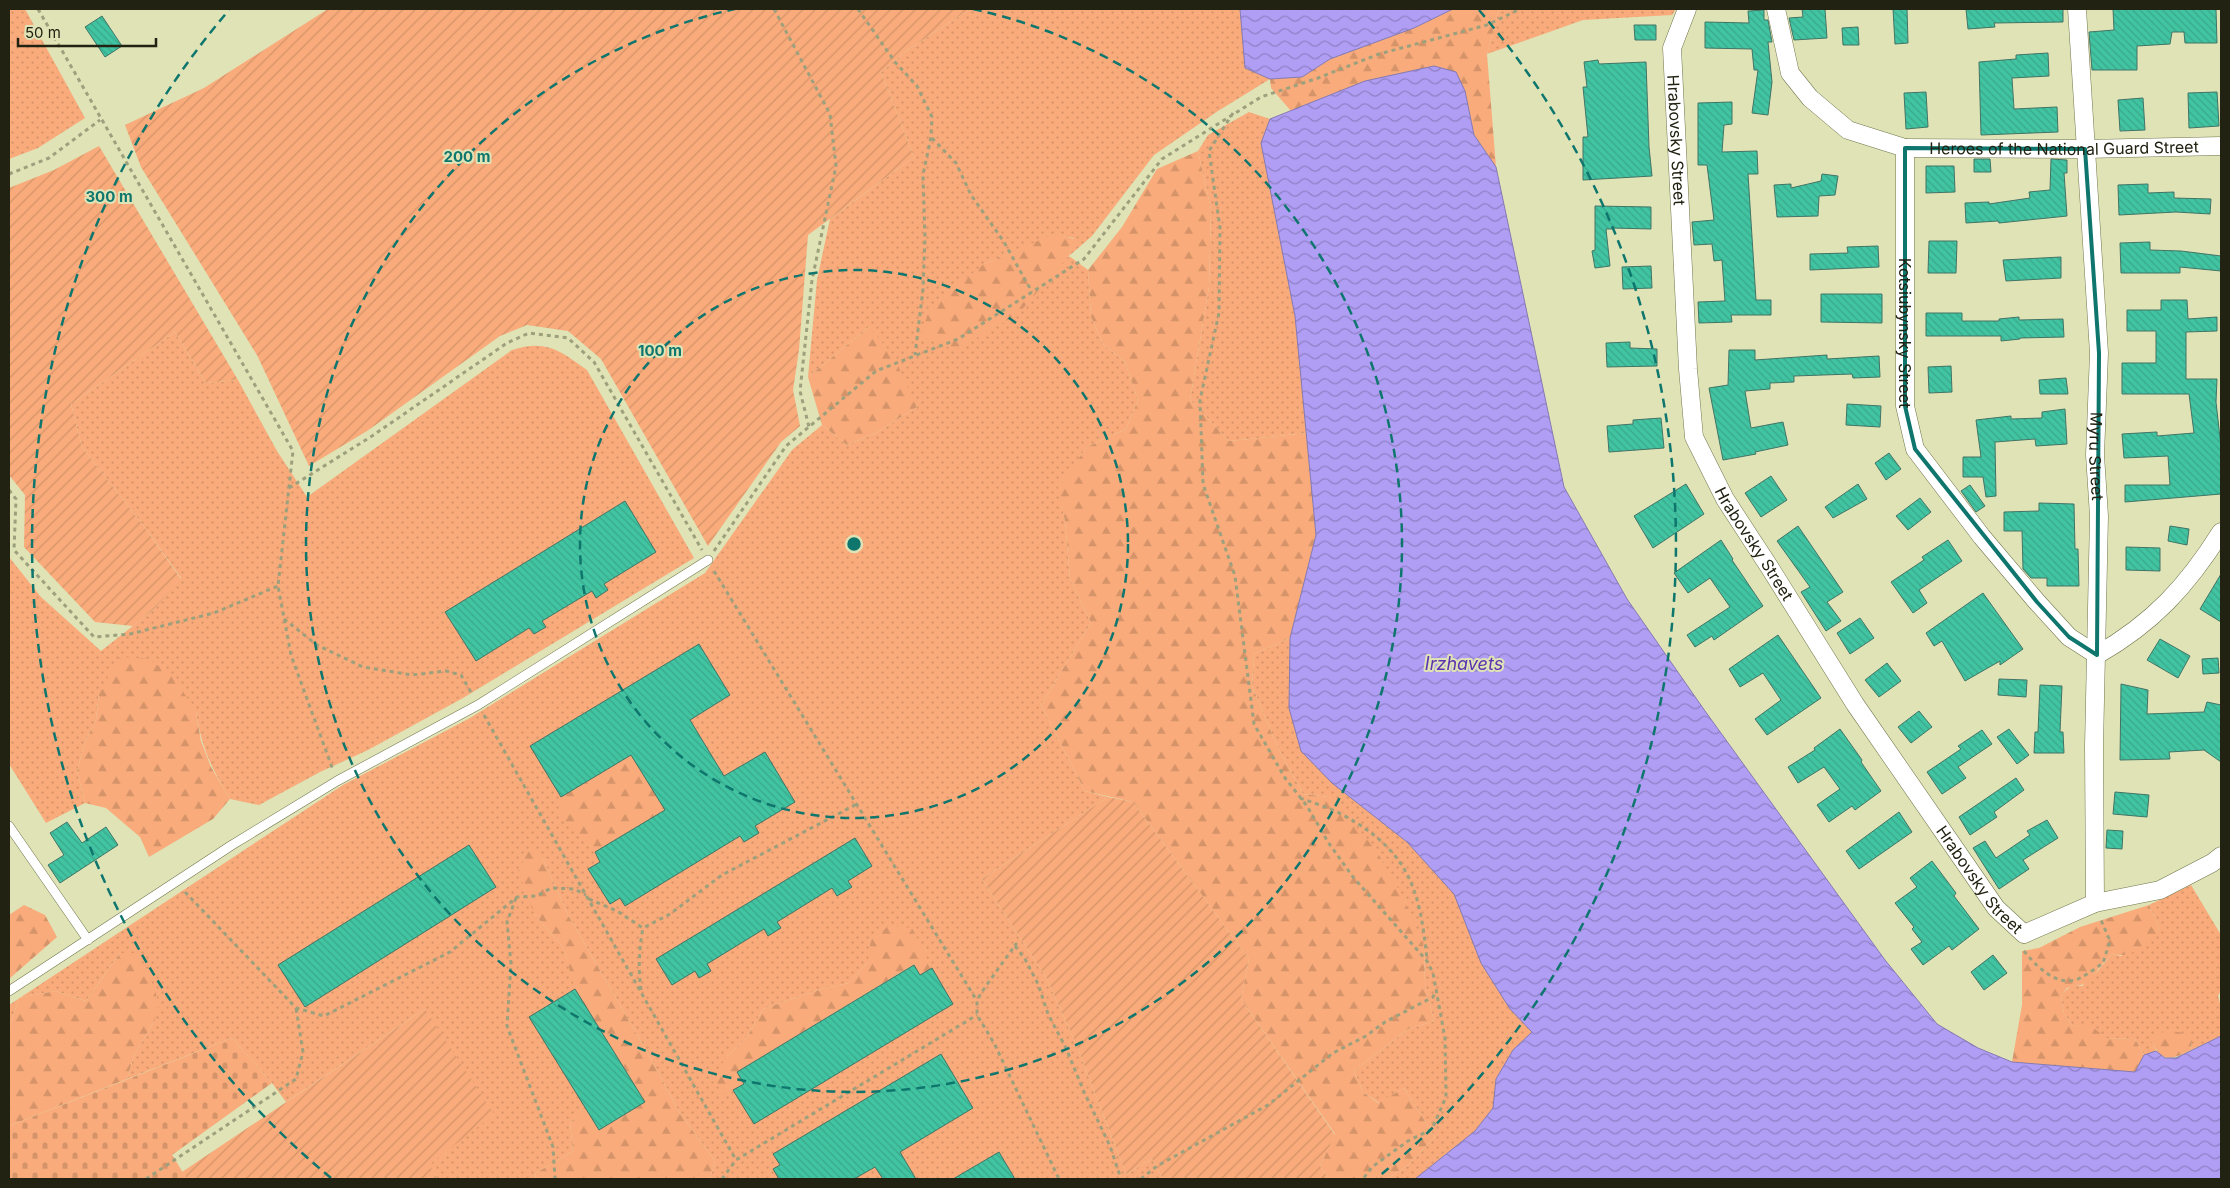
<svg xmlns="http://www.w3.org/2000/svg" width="2230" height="1188" font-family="Inter,sans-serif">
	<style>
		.grass { fill: url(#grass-dots); fill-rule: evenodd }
		.forest { fill: url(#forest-firs) }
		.cemetery { fill: url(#cemetery-stones) }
		.garden { fill: url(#garden-furrows) }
		.water { fill: url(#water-waves); stroke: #8579b1 }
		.building { fill: url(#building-back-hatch); stroke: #427465 }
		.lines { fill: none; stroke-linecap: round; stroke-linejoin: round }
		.lane-casing { stroke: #72764d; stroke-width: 10 }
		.street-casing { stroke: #72764d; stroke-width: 19 }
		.path { stroke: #9da07d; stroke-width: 3; stroke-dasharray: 4 4; stroke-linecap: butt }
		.lane { stroke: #fff; stroke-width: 9 }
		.street { stroke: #fff; stroke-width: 18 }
		.marked { fill: none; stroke: #0f766e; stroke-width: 4; stroke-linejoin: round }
		.ring { fill: none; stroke: #0f766e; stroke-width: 2.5; stroke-dasharray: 9 6 }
		.labels { text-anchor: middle; stroke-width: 4; stroke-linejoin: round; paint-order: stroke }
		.street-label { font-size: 16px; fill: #212211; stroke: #dfe3b6 }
		.water-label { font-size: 18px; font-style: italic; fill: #5c34b0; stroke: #dfe3b6 }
		.centre { fill: #0f766e; stroke: #dfe3b6; stroke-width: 2.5 }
		.ring-label { font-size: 15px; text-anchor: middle; font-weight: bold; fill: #0f766e; stroke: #dfe3b6; stroke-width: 4; stroke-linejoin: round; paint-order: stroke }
	</style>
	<defs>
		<pattern id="grass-dots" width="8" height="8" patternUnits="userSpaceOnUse" patternTransform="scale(1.25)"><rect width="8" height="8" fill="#f9ab7b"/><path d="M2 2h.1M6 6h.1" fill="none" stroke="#d59369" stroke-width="1.8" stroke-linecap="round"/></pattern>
		<pattern id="forest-firs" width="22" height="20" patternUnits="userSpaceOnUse" patternTransform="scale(1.25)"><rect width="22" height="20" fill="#f9ab7b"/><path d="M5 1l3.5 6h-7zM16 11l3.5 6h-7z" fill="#d59369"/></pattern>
		<pattern id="cemetery-stones" width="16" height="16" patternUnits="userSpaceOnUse" patternTransform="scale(1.25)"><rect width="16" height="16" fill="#f9ab7b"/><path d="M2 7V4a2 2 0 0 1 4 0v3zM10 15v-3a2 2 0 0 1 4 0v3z" fill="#d59369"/></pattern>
		<pattern id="garden-furrows" width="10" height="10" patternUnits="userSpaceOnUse" patternTransform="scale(1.25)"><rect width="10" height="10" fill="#f9ab7b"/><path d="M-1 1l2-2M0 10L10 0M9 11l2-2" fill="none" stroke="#d59369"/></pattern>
		<pattern id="water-waves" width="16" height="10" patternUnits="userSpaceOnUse" patternTransform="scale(1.25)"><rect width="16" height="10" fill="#b09ef5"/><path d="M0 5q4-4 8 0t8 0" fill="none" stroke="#8f80c5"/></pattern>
		<pattern id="building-back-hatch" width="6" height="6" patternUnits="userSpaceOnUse" patternTransform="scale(1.25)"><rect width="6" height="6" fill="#41c4a2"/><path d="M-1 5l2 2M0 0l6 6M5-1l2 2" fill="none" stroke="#39a88a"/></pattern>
	</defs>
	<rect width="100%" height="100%" fill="#dfe3b6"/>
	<path class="grass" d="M9 9H25L85 118 38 148 9 159Z
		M970 9H1240L1245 68 1270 79 1218 111 1154 155 1092 236 1069 256 1088 270 1091 317 1103 344 1125 362 1138 400 1126 429 1087 447 1059 487 1065 521 1070 578 1091 623 1041 705 1085 791 1108 797 982 879 1047 979 1076 1044 1126 1174 1152 1159 1163 1179H710L715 1161 679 1112 650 1057 568 915 543 859 534 914 563 947 576 989 645 1102 599 1130 585 1108 570 1123 573 1151 536 1173 535 1179H438L428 1165 425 1009 286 1102 272 1083 232 1038 127 1079 134 1055 154 1022 120 953 86 1001 55 991 19 998 9 1029V1005L343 785 470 718 705 573 792 450 822 425 847 445 876 433 917 407 869 327 808 377 817 280 830 219 914 157 881 72 906 51ZM1054 235 1074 238 1069 257 984 264ZM912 928 920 975 914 965 737 1072 727 1056 746 1039 763 1009 825 988 849 983 868 962Z
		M1499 9H1676L1672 15 1583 20 1487 54Z
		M1249 112 1270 119 1261 143 1295 316 1308 433 1229 441 1190 400 1209 287 1211 209 1198 151 1208 135Z
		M175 332 206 383 238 380 277 451 307 497 512 350C545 339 560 350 587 370L694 558 463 698 368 750 320 772 259 805 230 799C211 767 202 749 196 712L99 693 96 720 85 742 77 771 85 803 46 823 9 764V557L41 597 101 651 152 611 181 578 143 525 82 447 71 404Z
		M1290 638 1289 708 1332 783 1407 842 1454 894 1481 963 1510 1009 1533 1032 1513 1050 1496 1079 1493 1108 1475 1131 1415 1179H1387L1407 1166 1435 1137 1404 1088 1379 1103 1363 1092 1354 1071 1408 1029 1434 1021 1425 985 1424 947 1330 797 1303 794 1278 748 1252 686 1254 654Z
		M2191 885 2221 935V990L2218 996 2221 1007V1036L2191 1050 2192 1041 2152 1042 2156 1051 2144 1055 2135 1039 2105 1038 2089 1025 2073 1026 2064 1014 2061 996C2067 988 2071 985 2082 986 2094 977 2102 965 2112 954L2121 956 2159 931 2158 924 2149 905Z"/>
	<path class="forest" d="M1453 9H1499L1487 54 1496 167 1474 135 1465 91 1434 66 1400 74 1291 111 1271 88 1270 79 1302 77 1330 59 1414 28Z
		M1198 151 1211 209 1209 287 1190 400 1229 441 1308 433 1316 535 1290 638 1254 654 1252 686 1278 748 1303 794 1330 797 1376 850 1403 897 1424 947 1425 985 1434 1021 1408 1029 1354 1071 1363 1092 1378 1103 1404 1088 1435 1137 1407 1166 1387 1179H1329L1320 1166 1335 1134 1241 999 1249 959 1133 802 1085 791 1041 705 1091 623 1070 578 1065 521 1058 487 1087 447 1126 429 1138 400 1125 362 1103 344 1091 317 1088 270 1122 227 1157 169Z
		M1054 234 1075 239 1069 256 1018 314 955 350 921 336 930 307 984 264Z
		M869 327 893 355 917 407 876 433 847 445 822 425 808 377Z
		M120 657 149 659 173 676 196 712 201 741 211 767 230 799 213 819 149 857 140 837 106 808 85 803 77 771 85 742 96 720 99 693Z
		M631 755 665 810 595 852 561 819V797Z
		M530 848 543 859 568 915 650 1057 679 1112 715 1161 710 1179H535L536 1173 573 1151 570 1123 585 1107 599 1130 645 1102 575 989 563 947 534 914 518 871Z
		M24 905 45 915 57 937 9 979V915Z
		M2149 905 2158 924 2159 931C2148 945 2130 959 2112 954L2099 968 2089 983 2067 988 2061 996 2064 1014 2073 1026 2089 1024 2106 1038 2135 1039 2144 1055 2135 1072 2012 1062 2022 1005V951L2039 948 2080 927Z
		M889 926 912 928 932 968 920 975 913 965 737 1072 744 1084 733 1090 721 1094 715 1075 727 1056 746 1039 763 1009 825 988 849 983 868 962 871 939Z
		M120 953H137L154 987 159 1005 154 1022 134 1055 127 1079 9 1126V1029L19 998 55 991 86 1001Z
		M2172 1031 2189 1034 2192 1041 2191 1050C2174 1059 2161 1064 2152 1042L2158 1033Z"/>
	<path class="cemetery" d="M232 1038 272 1083 172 1155 187 1179H9V1126Z"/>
	<path class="garden" d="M328 9H970L906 51 881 72 914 157 808 235 799 350 793 390 800 426 781 442 708 546 601 359 568 331 527 325 500 336 367 431 309 466 257 355 141 167 125 125 204 88Z
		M99 146 238 380 206 383 175 332 71 404 82 447 143 525 181 579 152 611 133 626 95 622 24 547 25 495 9 475V188L54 170Z
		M1108 797 1133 802 1249 959 1241 999 1335 1135 1320 1166 1329 1179H1163L1152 1159 1126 1174 1076 1044 1047 979 982 879Z
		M425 1009 494 1114 429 1165 438 1179H187L182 1172Z"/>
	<path class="water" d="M1240 9H1453L1414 28 1330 59 1302 77 1270 79 1245 68Z
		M1434 66 1456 72 1465 91 1474 135 1496 167 1564 487 1627 599 1705 711 1885 960 1937 1024 1978 1048 2012 1062 2135 1072 2144 1055 2156 1051 2165 1058H2176L2221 1036V1179H1415L1475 1131 1493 1108 1496 1079 1513 1050 1532 1032 1510 1009 1481 963 1454 894 1407 842 1332 783 1301 751 1289 708 1290 638 1316 535 1295 316 1261 143 1270 119 1365 81Z"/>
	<path class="building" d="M1802 9H1825L1827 38 1794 40 1789 18 1803 17Z
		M1893 9H1907L1908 43 1895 44Z
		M1966 9H2063V22L1994 23 1995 27 1968 29Z
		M2113 9H2216L2217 43H2185L2184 32H2172L2170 44 2137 46V70H2092L2089 32 2114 30Z
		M1764 10V20H1768L1772 42H1768L1772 82 1768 115 1752 113 1758 70H1754L1752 49 1705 48V22L1749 23 1748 11Z
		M102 16 122 46 105 57 85 27Z
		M1634 25H1656V40H1635Z
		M1858 27 1859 45H1843L1842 28Z
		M2048 53 2049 76 2012 78 2014 109 2057 107 2058 132 1981 135 1979 62 2016 59V55Z
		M1598 60 1599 64 1646 62 1649 147 1652 176 1583 180V137H1588L1583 87H1587L1584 62Z
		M1926 92 1928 127 1906 129 1904 93Z
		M2217 92 2219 126 2189 128 2188 93Z
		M2143 98 2145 130 2120 131 2118 100Z
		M1732 102V124L1724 125 1722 152 1757 151 1758 174H1748L1756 300H1771V315H1731L1732 322 1699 323 1698 302 1725 301 1722 260 1714 261 1712 244 1694 245 1692 222 1714 220 1707 165H1698V103Z
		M1974 159H1990L1991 172H1974Z
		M2051 159 2067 160V173H2064L2067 216 1999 223 1998 221 1966 223 1965 203 1989 202V204L2030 198 2029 192 2050 190Z
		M1926 166H1954L1955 192 1926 193Z
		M1822 174 1838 176 1835 195 1819 196 1818 216 1777 217 1774 185 1791 184V188L1821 181Z
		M2148 184V193L2174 192V198L2211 199 2210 214 2176 212 2119 215 2118 185Z
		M1595 206 1651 207V229L1612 228V229H1606L1610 266 1595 268 1592 251 1595 250Z
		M1929 241H1957L1956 273H1928Z
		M2150 242V250L2181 251 2221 256V271L2180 267V273H2121L2120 243Z
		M1878 246 1879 267 1810 270V254L1848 253 1847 247Z
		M2061 257V278L2006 281 2003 260Z
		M1651 266 1652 288 1623 289 1622 267Z
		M1821 294H1882V323L1821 322Z
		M2161 300H2187L2188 319 2217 317V331L2186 332V379H2217L2216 402 2221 447V494L2125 502V485H2170L2168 456 2124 458 2122 434 2157 432V436L2194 433 2189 394H2122V363H2156V331H2127V310H2161Z
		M1926 313H1962V321H1999V319L2019 317V320L2063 319 2064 337 2020 338V339L2001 341V336H1926Z
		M1630 342V348L1657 349V366L1607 367 1606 343Z
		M1729 350H1755V360L1827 355V359L1879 356 1880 377 1853 378 1852 374 1794 376V382L1770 383V389L1745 391 1751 428 1783 422 1788 445 1755 452 1756 454 1723 460 1709 388 1728 385Z
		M1951 366 1952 392 1929 393 1928 367Z
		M2066 378 2068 394H2040L2039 380Z
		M1847 404 1881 406 1880 427 1846 425Z
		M2065 409 2067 444 2036 446 2035 439 1995 442 1996 496 1986 497 1983 477H1963V457H1981L1976 420 2011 416V419L2042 418V412Z
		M1661 418 1664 448 1609 452 1607 426 1633 424V420Z
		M1889 453 1901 469 1886 480 1875 463Z
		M1771 476 1787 500 1761 517 1745 493Z
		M1686 484 1704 514 1653 548 1634 516Z
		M1858 484 1867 499 1833 518 1825 507Z
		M1970 485 1985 506 1976 512 1961 491Z
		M1920 498 1931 512 1908 530 1896 516Z
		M625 501 656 552 604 584 608 590 596 598 592 591 542 621 546 627 534 634 529 628 476 661 445 612Z
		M2039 503 2074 504 2075 549H2078L2079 586H2047V578H2031L2023 569 2022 531H2004V512L2039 511Z
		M1798 526 1843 592 1827 602 1841 621 1826 631 1801 592 1810 587 1777 541Z
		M2170 526 2189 529 2187 545 2168 541Z
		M1721 540 1733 559 1732 560 1763 606 1714 640 1712 636 1695 647 1687 635 1730 607 1710 578 1688 593 1674 573Z
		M1948 540 1962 561 1919 590 1927 603 1913 613 1891 582 1924 560 1922 557Z
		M2126 547 2160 548V571L2126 570Z
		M2221 574V622L2200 609Z
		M1983 593 2023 649 2000 665V661L1965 681 1942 641 1934 646 1926 633Z
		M1860 618 1874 638 1850 654 1837 633Z
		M1778 635 1821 698 1767 735 1755 719 1781 700 1763 673 1740 687 1729 669Z
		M2160 639 2190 656 2178 678 2147 660Z
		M699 644 730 695 690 720 724 776 765 752 795 802 755 826 759 833 744 842 740 836 625 906 620 898 610 904 588 869 600 862 595 852 665 810 631 755 561 797 530 746Z
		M2218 658 2219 673 2203 674 2202 659Z
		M1887 663 1901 681 1879 697 1865 680Z
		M1999 679 2027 680 2026 697 1998 695Z
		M2121 684 2148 690 2147 714 2204 712 2207 702 2221 705V762L2204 750 2169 752 2170 759 2120 760Z
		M2040 685 2062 686 2060 732H2063L2064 753H2034L2035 732H2038Z
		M1919 711 1932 727 1911 743 1898 727Z
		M1840 729 1862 760 1861 762 1881 791 1855 810 1852 806 1829 822 1817 805 1840 789 1824 767 1798 783 1788 767 1815 750 1814 748Z
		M2009 729 2029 755 2017 764 1997 737Z
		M1982 730 1992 744 1958 767 1966 778 1942 794 1927 772 1961 749 1958 746Z
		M2016 778 2024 790 1994 812 1997 817 1970 835 1959 817Z
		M2115 792 2149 795 2147 817 2113 814Z
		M1899 812 1912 832 1859 869 1846 851Z
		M2047 820 2058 838 2023 860 2029 869 1999 889 1973 848 1985 841 1996 858 2030 835 2027 831Z
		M67 822 82 843 106 827 118 845 60 883 48 865 64 855 50 833Z
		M2107 830 2123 831 2122 849 2106 848Z
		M855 838 872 866 848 881 852 887 837 896 832 888 777 922 781 928 768 936 764 929 707 964 711 971 699 978 695 971 672 985 656 959Z
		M469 845 496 887 305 1007 278 965Z
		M1932 861 1956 893 1954 896 1979 929 1952 950 1949 946 1923 965 1911 949 1922 942 1912 929 1914 927 1895 903 1917 887 1910 878Z
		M1993 955 2007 973 1984 990 1971 972Z
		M914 965 920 975 932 968 953 1004 754 1124 733 1090 744 1084 737 1072Z
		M575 989 645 1102 599 1130 529 1017Z
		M941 1054 973 1108 900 1152 916 1179H883L875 1167 854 1179H779L773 1169 780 1165 773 1154Z
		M999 1152 1015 1179H953Z"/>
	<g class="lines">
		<g class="lane-casing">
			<path id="lane" d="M9 826 88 940
				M9 991 232 845 337 781 478 705 708 560"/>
		</g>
		<g class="street-casing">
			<g id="street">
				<path id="s1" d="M1687 9 1672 48 1688 369 1694 437 1725 499 1770 568 1855 704 1996 908 2024 934 2095 903 2160 890 2212 863 2221 856"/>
				<path id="s2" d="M1776 9 1790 73 1810 98 1848 130 1905 148V406L1915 449 1982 537 2037 602 2069 637 2097 655C2153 623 2187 586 2221 532"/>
				<path id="s3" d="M2077 9 2099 353 2095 455 2099 516 2094 746 2095 903"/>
				<path id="s4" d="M1905 148 2085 149 2221 146"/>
			</g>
		</g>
		<path class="path" d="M38 9 293 451 278 586 291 655 333 770
			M774 9 830 114 836 166 812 280 800 391 809 427
			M858 9 895 62 917 86 932 117 931 137 923 175 925 238 923 289 915 355
			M1233 113 1209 151 1220 228 1219 313 1200 400 1203 484 1235 576 1254 724 1285 778 1307 806 1328 842 1353 877 1427 961 1433 973 1445 1038 1446 1097 1432 1129 1408 1141 1372 1167 1363 1179
			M932 138 956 163 971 195 1004 242 1032 292
			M9 174 49 158 100 120
			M289 488 372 436 507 343 529 333 568 338 594 362 702 550
			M9 490 16 499 14 550 94 637 130 634 214 613 278 586
			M714 551 786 446 876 371 958 339 1084 259 1162 159 1261 97 1318 78 1379 54 1487 25 1520 9
			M714 571 977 1001
			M284 619 317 645 363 667 412 675 446 671 461 675 472 694
			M484 715 736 1160
			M1300 798C1314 803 1330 808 1343 815 1409 851 1420 889 1427 960
			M185 892 296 1008 324 1016 450 952 517 897 537 896 551 888 574 889 586 895
			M516 898 507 922 511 964 507 1026 553 1147 555 1179
			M589 899 617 911 643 928 670 914 722 875 857 804
			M1015 946 1016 944 981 993 977 1001V1015L994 1043 1059 1179
			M1015 946 1025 959 1038 984 1048 1014 1066 1048 1084 1092 1110 1146 1121 1179
			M2024 951C2036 966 2058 989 2080 978 2088 974 2096 968 2103 963L2110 941 2101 920
			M641 990C638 969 639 949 643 928
			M146 1179 296 1079 303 1052 296 1008
			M722 1179 736 1160 977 1015
			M1141 1179 1157 1166 1268 1105 1333 1053 1366 1036 1385 1022 1433 997 1436 991"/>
		<use href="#lane" class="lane"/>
		<use href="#street" class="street"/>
	</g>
	<path class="marked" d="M1905 148 2085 149 2099 353 2097 655 2069 637 2037 602 1915 449 1905 406Z"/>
	<g class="ring">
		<circle cx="854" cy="544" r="274"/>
		<path d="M973 9A548 548 0 1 1 735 9"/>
		<path d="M331 1178A822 822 0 0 1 229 10M1479 10A822 822 0 0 1 1377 1178"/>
	</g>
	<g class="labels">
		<g class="street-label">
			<text dy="6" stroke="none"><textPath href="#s1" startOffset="134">Hrabovsky Street</textPath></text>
			<text dy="6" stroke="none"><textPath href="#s4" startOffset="159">Heroes of the National Guard Street</textPath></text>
			<text dy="6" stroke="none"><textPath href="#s2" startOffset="392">Kotsiubynsky Street</textPath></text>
			<text dy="6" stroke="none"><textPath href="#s3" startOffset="448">Myru Street</textPath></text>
			<text dy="6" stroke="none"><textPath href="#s1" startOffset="554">Hrabovsky Street</textPath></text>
			<text dy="6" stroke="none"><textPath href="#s1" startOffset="959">Hrabovsky Street</textPath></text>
		</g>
		<g class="water-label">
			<text x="1464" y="670">Irzhavets</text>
		</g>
	</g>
	<circle cx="854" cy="544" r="8" class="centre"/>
	<g class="ring-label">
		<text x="467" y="162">200 m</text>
		<text x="109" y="202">300 m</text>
		<text x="660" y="356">100 m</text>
	</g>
	<rect width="2230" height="1188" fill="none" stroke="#212211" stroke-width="20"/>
	<path d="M18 38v8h138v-8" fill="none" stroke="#212211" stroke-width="2.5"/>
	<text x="25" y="38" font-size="15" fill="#212211" stroke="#dfe3b6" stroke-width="4" paint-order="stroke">50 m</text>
</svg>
